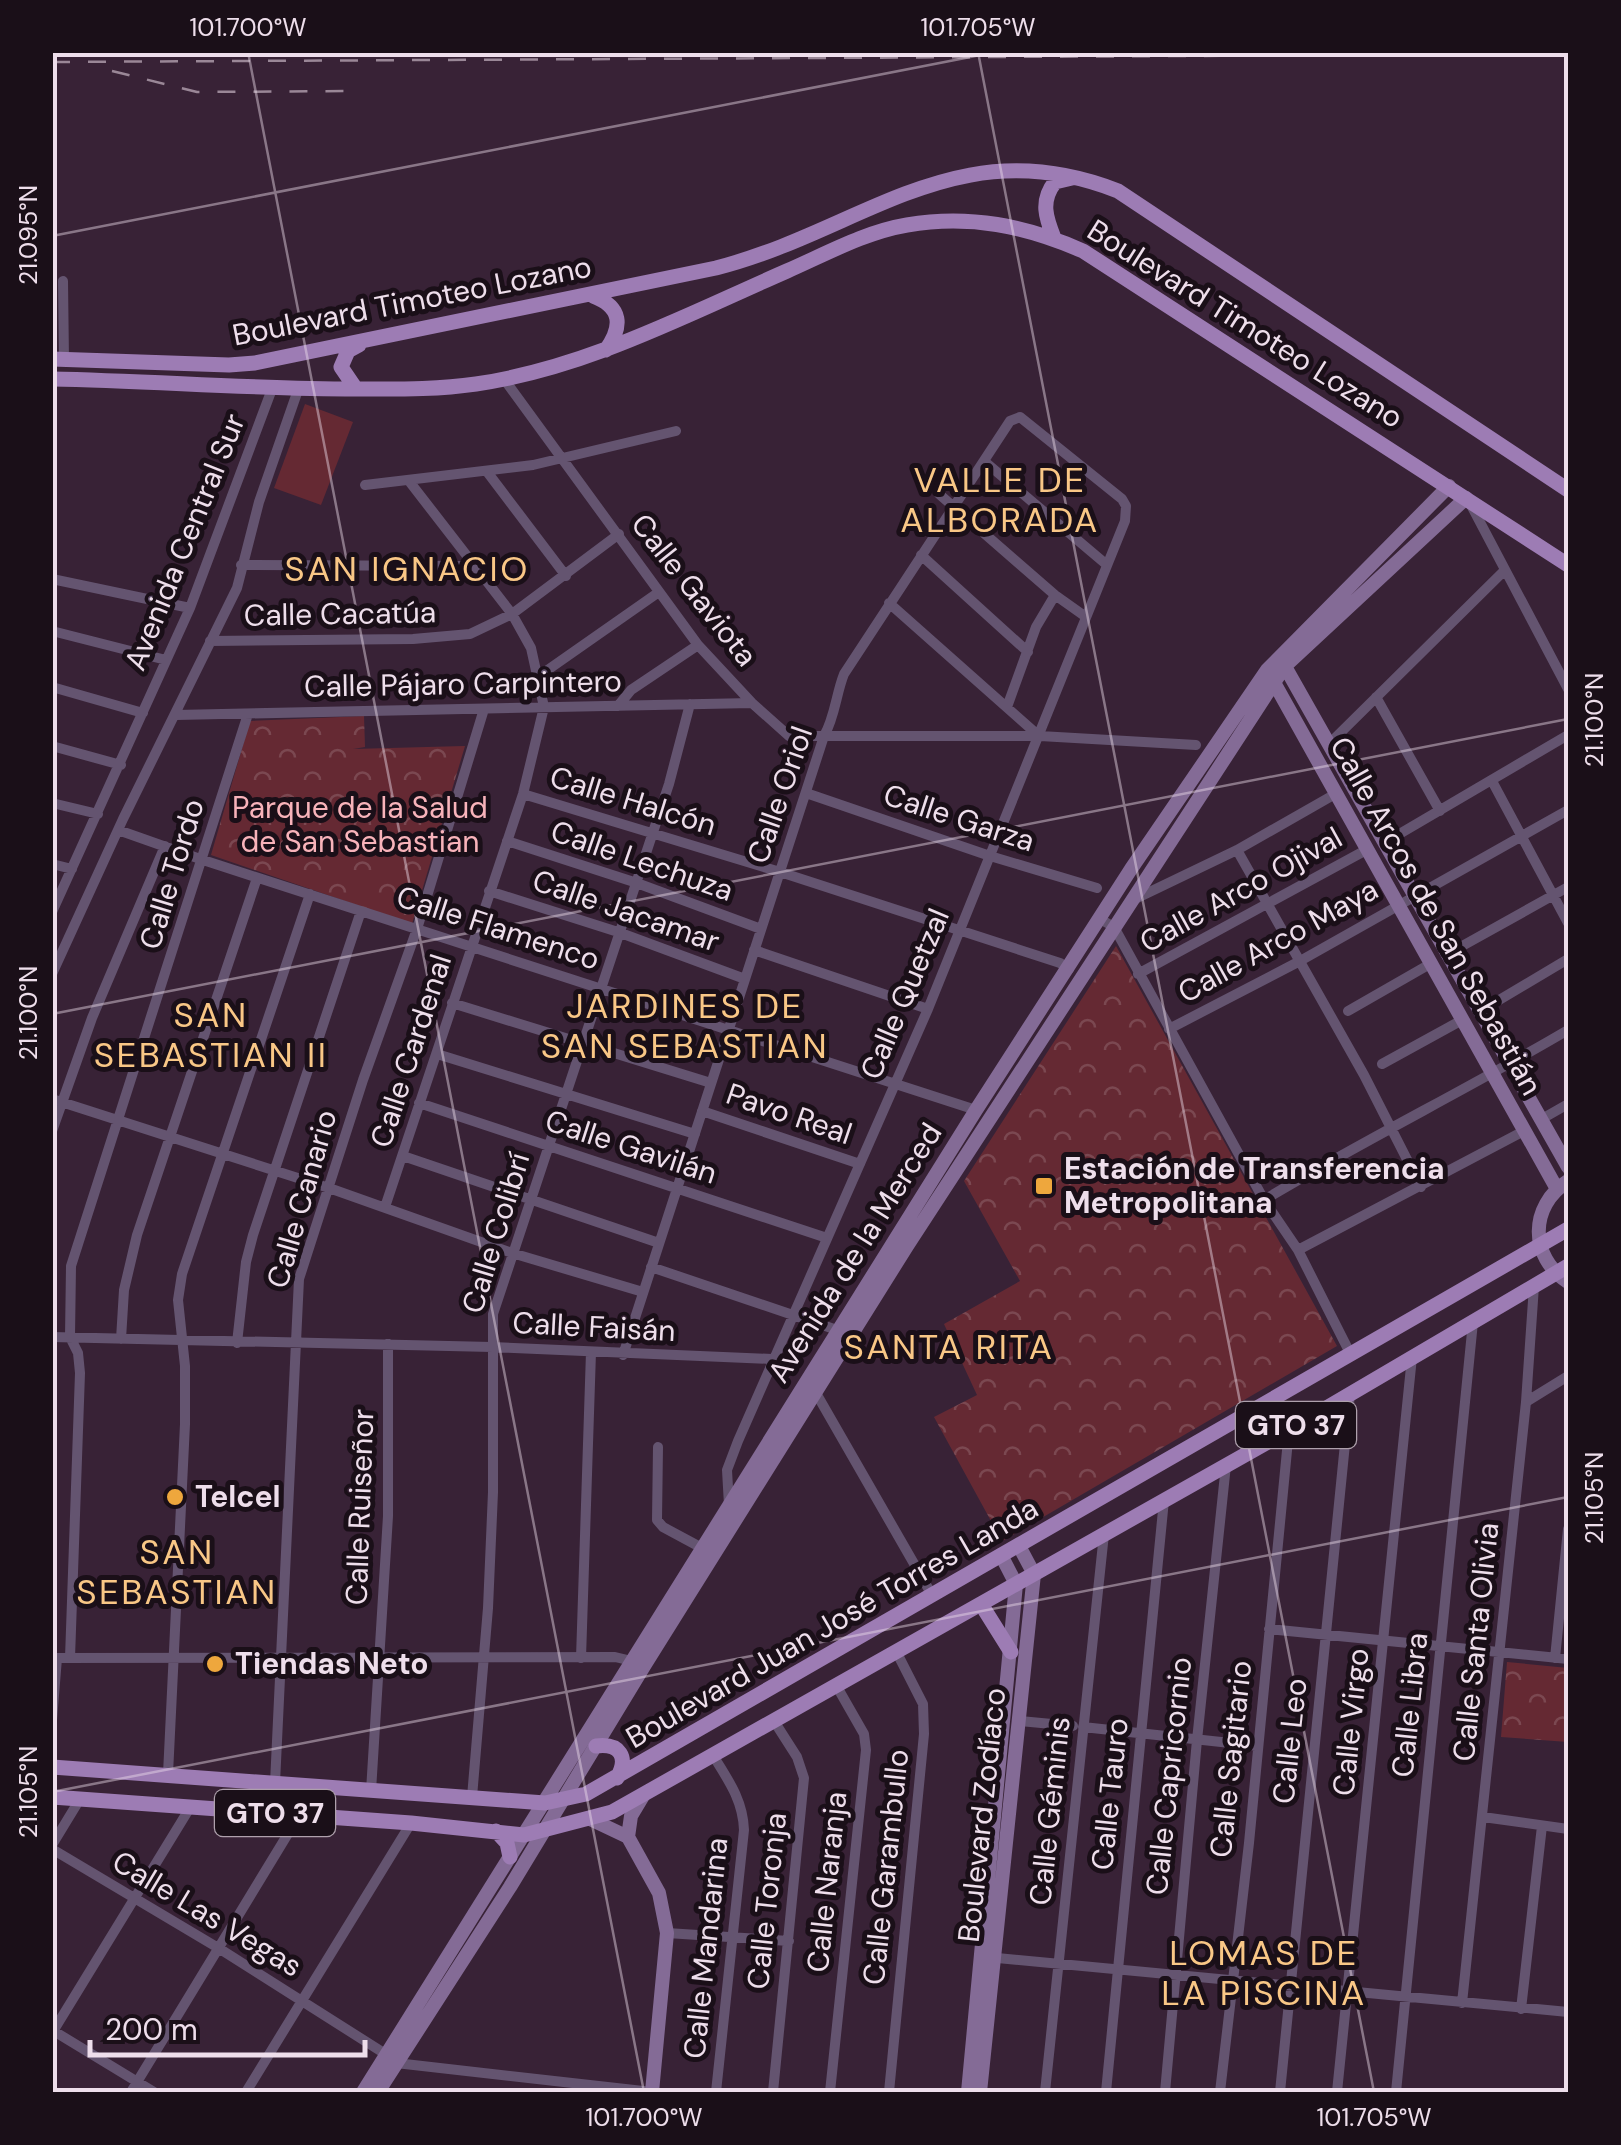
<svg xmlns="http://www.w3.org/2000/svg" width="1621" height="2145" font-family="'DM Sans',sans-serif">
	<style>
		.grass { fill: #652933 }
		.park { fill: url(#park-crowns) }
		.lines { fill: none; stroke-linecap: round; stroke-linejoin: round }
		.street { stroke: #645470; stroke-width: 10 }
		.secondary { stroke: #846b96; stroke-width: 14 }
		.primary { stroke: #9d7cb4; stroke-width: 15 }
		.rail { stroke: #9a8797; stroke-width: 2.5; stroke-dasharray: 18 18; stroke-linecap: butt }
		.ticks { fill: none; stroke: #eedeeb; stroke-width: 2.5; stroke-opacity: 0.45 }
		.poi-dot { fill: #eea73d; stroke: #1a0f18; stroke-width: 4 }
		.labels { text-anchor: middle; stroke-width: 10; stroke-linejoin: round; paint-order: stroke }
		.shield { fill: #1a0f18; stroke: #aea0ac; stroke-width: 2.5 }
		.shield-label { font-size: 28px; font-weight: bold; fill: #eedeeb }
		.street-label { font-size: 30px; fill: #eedeeb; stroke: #1a0f18 }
		.park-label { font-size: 30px; fill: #f8b3ba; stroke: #1a0f18 }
		.poi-label { font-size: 30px; font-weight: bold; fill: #eedeeb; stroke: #1a0f18; text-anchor: start }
		.quarter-label { font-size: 35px; letter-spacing: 2.5px; fill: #f9c786; stroke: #1a0f18 }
		.neatline { fill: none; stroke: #eedeeb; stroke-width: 4 }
		.ticks-label { font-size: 25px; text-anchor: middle; fill: #eedeeb }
	</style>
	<defs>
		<pattern id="park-crowns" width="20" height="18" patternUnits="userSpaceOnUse" patternTransform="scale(2.5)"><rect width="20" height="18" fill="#652933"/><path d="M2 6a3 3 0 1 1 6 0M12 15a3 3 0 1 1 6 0" fill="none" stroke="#7b4851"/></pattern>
	</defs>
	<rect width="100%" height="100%" fill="#382236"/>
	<path class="grass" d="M305 404 353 422 321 505 274 488Z"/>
	<path class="park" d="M364 716 365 747 353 749 465 746 412 924 211 855 250 721Z
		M1116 946 1337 1346 1002 1541 934 1417 977 1395 944 1324 1020 1281 964 1181Z
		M1507 1662 1568 1668V1742L1501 1737Z"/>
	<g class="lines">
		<path class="street" d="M63 281 64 360
			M504 379 698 645 752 703 789 736H1040L1196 745
			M984 461 1107 565
			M488 473 566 576
			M365 485 533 465 676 431
			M939 494 1055 595 1086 617
			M1472 507 1568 689
			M921 555 1028 652
			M241 565 473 566
			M52 579 190 608
			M889 603 1039 736
			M52 631 166 660
			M210 641 413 639 470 634 512 614 619 534
			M539 676 659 592
			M52 687 143 713
			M1376 697 1440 811
			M618 706 631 690 698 645
			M1007 707 1036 627 1055 595
			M176 715 752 703
			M1330 743 1505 570
			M52 746 121 765
			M1492 781 1568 923
			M806 793 990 856 1097 888
			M523 794 780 872 1060 963 1069 969
			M52 803 98 814
			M118 830 203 860 976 1110
			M507 841 634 882 761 929
			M1384 843 1568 735
			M1237 850 1364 1075 1421 1187
			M52 864 72 869
			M489 891 618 932 745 979
			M1135 899 1237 850 1337 793
			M52 912 190 608 272 389
			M1100 919 1114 927 1264 1200 1298 1250 1350 1353
			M754 950 928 1009
			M1446 955 1568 887
			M52 974 123 819 237 588 259 502 298 390
			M1138 974 1368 849
			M452 1003 711 1083
			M1348 1011 1430 964
			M1479 1012 1568 959
			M1169 1029 1300 961 1568 810
			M437 1054 695 1134
			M1382 1064 1462 1020
			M52 1099 329 1188 512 1253 643 1292
			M419 1103 827 1238
			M702 1111 860 1164
			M1540 1120 1568 1104
			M52 1131 92 1018 165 846
			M403 1156 659 1243
			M1264 1200C1364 1140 1468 1089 1568 1030
			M385 1207 523 794 544 707 531 648 512 614 409 481
			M1298 1250 1524 1131
			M651 1267 840 1331
			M52 1337 492 1347 772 1359
			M121 1339 124 1290 137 1235 257 878
			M237 1343 246 1262 253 1235 361 911
			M623 1355 824 736C835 717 836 694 844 674L1010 421 1020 417 1122 499 1126 506 1125 521 928 1009 738 1441 727 1470 729 1505
			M816 1393 932 1595
			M1526 1402 1568 1376
			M658 1447 657 1520 663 1527 702 1548
			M1269 1629 1568 1659
			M52 1658 615 1657 636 1662
			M70 1658 80 1373 78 1353 70 1337 71 1266 248 714
			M581 1658 591 1352
			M1555 1658 1568 1529
			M52 1720 57 1658
			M1020 1721 1073 1726
			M1083 1727 1258 1746
			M714 1757C729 1781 743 1801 744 1830L716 2092
			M168 1774 185 1424V1366L178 1300 182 1274 310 894
			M275 1783 299 1279 363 1080 417 929 484 709
			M371 1791 388 1516V1344
			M472 1797 488 1608 493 1492V1314L669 784 690 704
			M1483 1817 1568 1829
			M52 1845 80 1799
			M52 1849 220 1949 387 2055
			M667 1933 789 1941
			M987 1957 1568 2012
			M1462 2003 1526 1402 1534 1286
			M1521 2009 1542 1826
			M52 2030 154 2092
			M52 2033 191 1806
			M396 2063 652 2092
			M131 2092 300 1814
			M246 2092 411 1823
			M773 2092 804 1778 797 1757 774 1721
			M830 2092 866 1750 864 1734 836 1685
			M889 2092 924 1734 923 1704 897 1653
			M1045 2092 1104 1534
			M1106 2092 1164 1500
			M1165 2092 1197 1740 1226 1465
			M1220 2092 1249 1843 1289 1430
			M1280 2092 1350 1394
			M1337 2092 1412 1357
			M1396 2092 1473 1322"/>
		<path class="secondary" d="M1283 663 1568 1167
			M1272 679 1557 1189
			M1568 1181C1529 1206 1529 1257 1568 1282
			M590 1819 628 1837 659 1893 667 1933 652 2092
			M628 1837 631 1816 643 1796
			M363 2092 976 1110 1131 869 1267 670 1449 486
			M378 2092 510 1887 644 1666 907 1246 1285 666 1466 498
			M968 2092 1016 1584 1001 1555
			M980 2092 1034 1574 1019 1546"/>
		<path class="primary" d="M1054 238C1046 218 1040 201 1055 182L1072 178
			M593 296C622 307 623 326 606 350
			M52 359 229 365 255 363 716 268C862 231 956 127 1118 191L1568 490
			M52 379C153 381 254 389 355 389 395 389 435 390 476 384 586 368 686 315 787 271 826 254 865 232 907 225 969 214 1026 226 1083 251L1568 565
			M356 389 341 367 348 351 359 345
			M981 1604 1011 1652
			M596 1746C620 1743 629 1757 617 1778
			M52 1767 545 1803 586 1794 1568 1229
			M52 1797 411 1823 524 1835 612 1812 1289 1430 1568 1266
			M496 1831 507 1843 510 1857"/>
		<path class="rail" d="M52 62 1568 54
			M112 71 197 92 354 91"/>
	</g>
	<path class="ticks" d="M248 52 644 2092M978 52 1374 2092M52 236 996 52M52 1014 1568 719M52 1792 1568 1497"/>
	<g class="poi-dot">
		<rect x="1034" y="1176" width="20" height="20" rx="5"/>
		<circle cx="175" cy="1497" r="10"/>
		<circle cx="215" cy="1664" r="10"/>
	</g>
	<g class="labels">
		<g class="shield">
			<rect x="1236" y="1402" width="120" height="46" rx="8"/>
			<rect x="215" y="1790" width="120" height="46" rx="8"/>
		</g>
		<g class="shield-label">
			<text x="1296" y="1435">GTO 37</text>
			<text x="275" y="1823">GTO 37</text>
		</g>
		<g class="street-label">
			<text transform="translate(412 301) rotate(-11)" y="10">Boulevard Timoteo Lozano</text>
			<text transform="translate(1245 324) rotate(32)" y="10">Boulevard Timoteo Lozano</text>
			<text transform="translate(185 542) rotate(-68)" y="10">Avenida Central Sur</text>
			<text transform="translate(694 590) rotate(52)" y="10">Calle Gaviota</text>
			<text transform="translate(340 614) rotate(-1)" y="10">Calle Cacatúa</text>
			<text transform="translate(463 684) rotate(-1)" y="10">Calle Pájaro Carpintero</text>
			<text transform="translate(780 795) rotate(-71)" y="10">Calle Oriol</text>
			<text transform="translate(633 801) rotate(17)" y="10">Calle Halcón</text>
			<text transform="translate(959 818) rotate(18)" y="10">Calle Garza</text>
			<text transform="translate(642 861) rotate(19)" y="10">Calle Lechuza</text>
			<text transform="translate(172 874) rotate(-73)" y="10">Calle Tordo</text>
			<text transform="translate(1241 890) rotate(-29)" y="10">Calle Arco Ojival</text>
			<text transform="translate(626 911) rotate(19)" y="10">Calle Jacamar</text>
			<text transform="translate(1436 916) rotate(61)" y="10">Calle Arcos de San Sebastián</text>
			<text transform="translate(498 928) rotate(18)" y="10">Calle Flamenco</text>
			<text transform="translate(1278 941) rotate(-29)" y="10">Calle Arco Maya</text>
			<text transform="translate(905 994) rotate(-67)" y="10">Calle Quetzal</text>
			<text transform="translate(411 1051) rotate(-72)" y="10">Calle Cardenal</text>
			<text transform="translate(789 1114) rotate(19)" y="10">Pavo Real</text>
			<text transform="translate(631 1147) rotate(18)" y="10">Calle Gavilán</text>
			<text transform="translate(302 1199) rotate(-74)" y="10">Calle Canario</text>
			<text transform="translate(496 1233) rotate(-73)" y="10">Calle Colibrí</text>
			<text transform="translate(855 1253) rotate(-58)" y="10">Avenida de la Merced</text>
			<text transform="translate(594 1327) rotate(3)" y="10">Calle Faisán</text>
			<text transform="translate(360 1507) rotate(-88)" y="10">Calle Ruiseñor</text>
			<text transform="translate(832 1623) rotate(-30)" y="10">Boulevard Juan José Torres Landa</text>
			<text transform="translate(1476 1642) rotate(-84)" y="10">Calle Santa Olivia</text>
			<text transform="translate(1410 1705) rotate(-84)" y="10">Calle Libra</text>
			<text transform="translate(1351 1722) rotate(-84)" y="10">Calle Virgo</text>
			<text transform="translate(1290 1741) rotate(-84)" y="10">Calle Leo</text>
			<text transform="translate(1231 1759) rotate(-84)" y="10">Calle Sagitario</text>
			<text transform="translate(1169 1776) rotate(-84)" y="10">Calle Capricornio</text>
			<text transform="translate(1110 1794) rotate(-84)" y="10">Calle Tauro</text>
			<text transform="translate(1050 1811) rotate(-84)" y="10">Calle Géminis</text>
			<text transform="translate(982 1815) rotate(-84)" y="10">Boulevard Zodíaco</text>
			<text transform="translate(886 1867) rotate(-84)" y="10">Calle Garambullo</text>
			<text transform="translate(827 1882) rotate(-84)" y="10">Calle Naranja</text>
			<text transform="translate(767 1901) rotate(-84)" y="10">Calle Toronja</text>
			<text transform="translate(207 1914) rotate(31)" y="10">Calle Las Vegas</text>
			<text transform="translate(706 1948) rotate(-84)" y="10">Calle Mandarina</text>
		</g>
		<g class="park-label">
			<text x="360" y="818">Parque de la Salud<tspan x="360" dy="34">de San Sebastian</tspan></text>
		</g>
		<g class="poi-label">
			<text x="1064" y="1179">Estación de Transferencia<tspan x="1064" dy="34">Metropolitana</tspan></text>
			<text x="195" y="1507">Telcel</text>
			<text x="235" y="1674">Tiendas Neto</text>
		</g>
		<g class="quarter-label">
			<text x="1000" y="492">VALLE DE<tspan x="1000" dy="40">ALBORADA</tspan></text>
			<text x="407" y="581">SAN IGNACIO</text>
			<text x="685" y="1018">JARDINES DE<tspan x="685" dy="40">SAN SEBASTIAN</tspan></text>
			<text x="211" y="1027">SAN<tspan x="211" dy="40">SEBASTIAN II</tspan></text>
			<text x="949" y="1359">SANTA RITA</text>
			<text x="177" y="1564">SAN<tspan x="177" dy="40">SEBASTIAN</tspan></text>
			<text x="1264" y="1965">LOMAS DE<tspan x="1264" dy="40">LA PISCINA</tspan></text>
		</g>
	</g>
	<rect width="1621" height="2145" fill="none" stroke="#1a0f18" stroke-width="110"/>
	<path d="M90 2040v15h275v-15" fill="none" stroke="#eedeeb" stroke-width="5"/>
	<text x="105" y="2040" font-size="30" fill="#eedeeb" stroke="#1a0f18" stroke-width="8" paint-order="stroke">200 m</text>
	<rect x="55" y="55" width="1511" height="2035" class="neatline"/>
	<g class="ticks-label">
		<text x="248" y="36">101.700°W</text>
		<text x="978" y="36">101.705°W</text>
		<text transform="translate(28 235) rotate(-90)" y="9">21.095°N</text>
		<text transform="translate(1594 720) rotate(-90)" y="9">21.100°N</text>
		<text transform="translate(28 1013) rotate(-90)" y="9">21.100°N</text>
		<text transform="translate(1594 1498) rotate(-90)" y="9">21.105°N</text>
		<text transform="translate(28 1792) rotate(-90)" y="9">21.105°N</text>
		<text x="644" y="2126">101.700°W</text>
		<text x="1374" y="2126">101.705°W</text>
	</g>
</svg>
